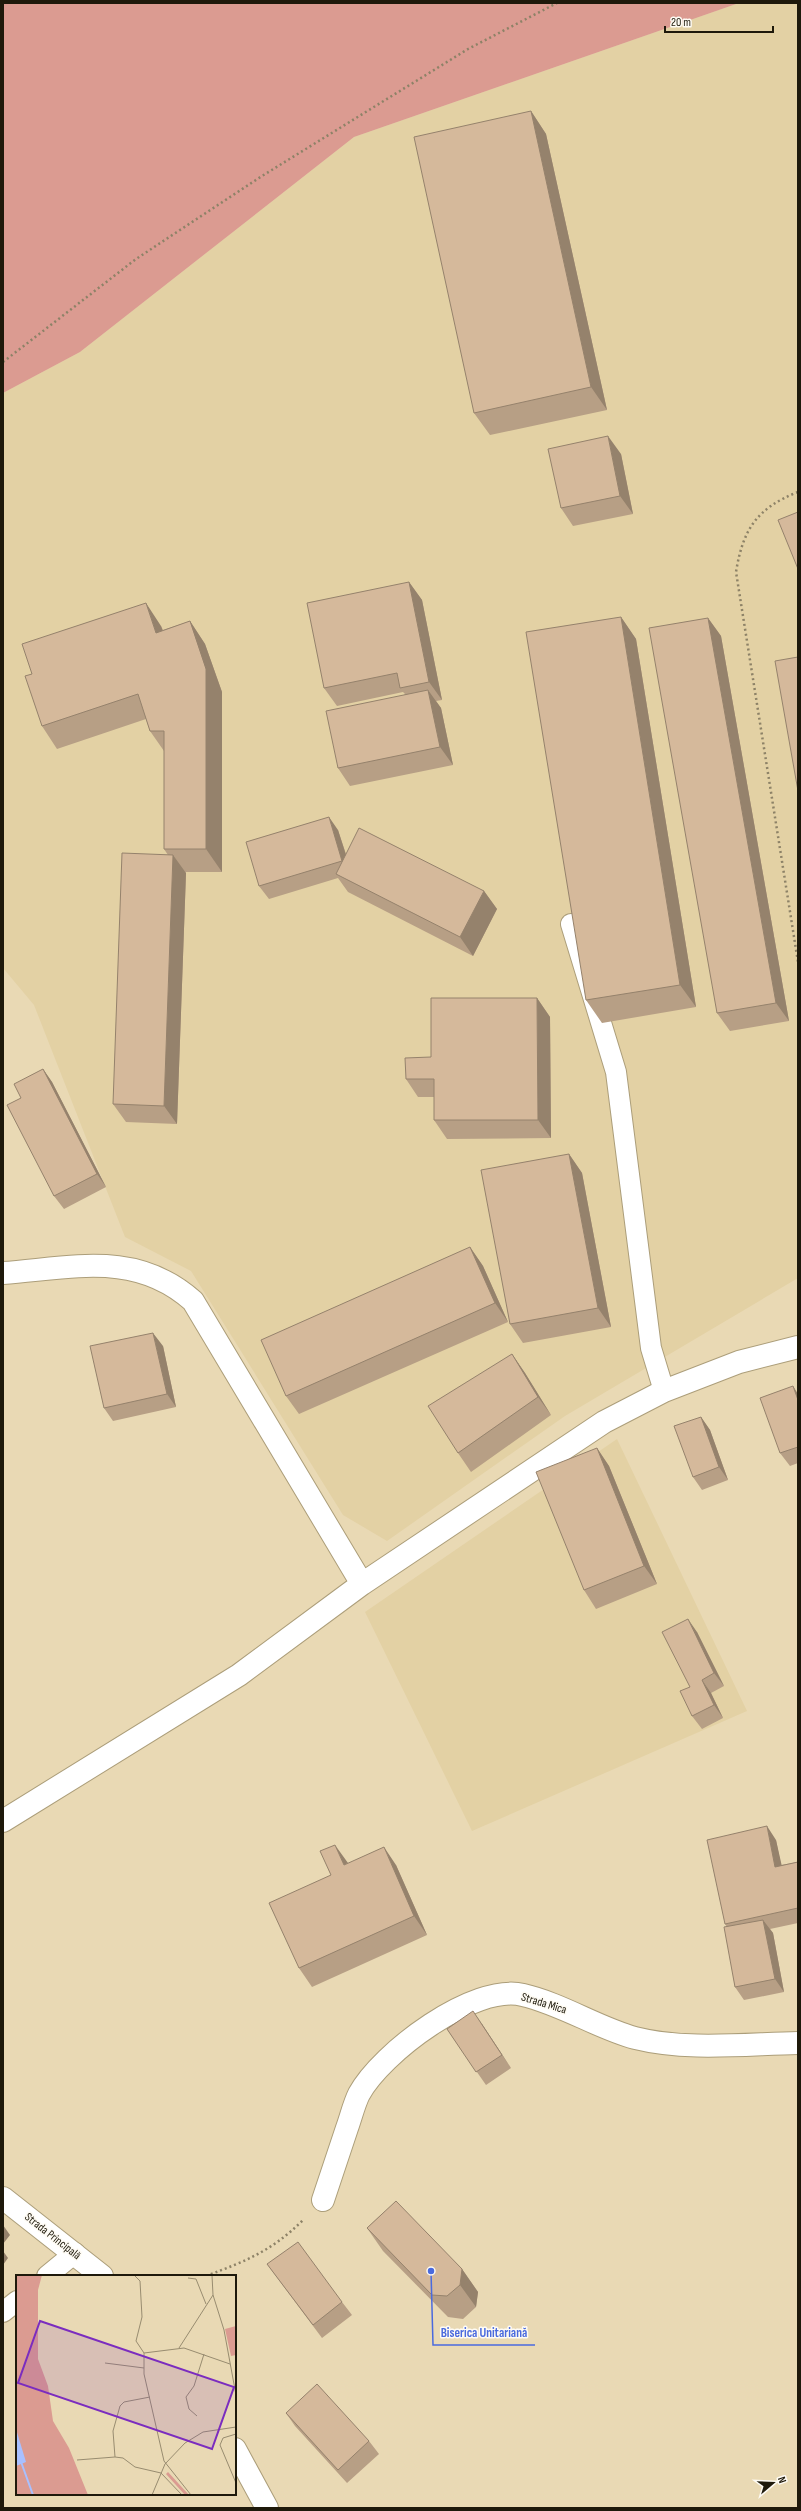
<svg xmlns="http://www.w3.org/2000/svg" width="801" height="2511" font-family="'Sofia Sans Condensed',sans-serif">
	<style>
		.built { fill: #e3d1a4 }
		.green { fill: #db9b91 }
		.lines { fill: none; stroke-linecap: round; stroke-linejoin: round }
		.service-casing { stroke: #ac9e7a; stroke-width: 22 }
		.minor-casing { stroke: #ac9e7a; stroke-width: 24 }
		.path { stroke: #8d8267; stroke-width: 2.5; stroke-dasharray: 2 3; stroke-linecap: butt }
		.service { stroke: #fff; stroke-width: 20 }
		.minor { stroke: #fff; stroke-width: 22 }
		.wall { fill: #b79f85 }
		.shaded-wall { fill: #95826c }
		.building { fill: #d5b99b; stroke: #95826c }
		.labels { text-anchor: middle; stroke-width: 3; stroke-linejoin: round; paint-order: stroke }
		.street-label { font-size: 12px; fill: #1e190b; stroke: #fefbf4 }
		.inset-river { fill: none; stroke: #a8c0ff; stroke-width: 2 }
		.inset-road { fill: none; stroke: #988c70; stroke-width: 1 }
		.view { fill: #7b2cbf; fill-opacity: 0.15; stroke: #7b2cbf; stroke-width: 2 }
		.inset-edge { fill: none; stroke: #1e190b; stroke-width: 2 }
		.leader { fill: none; stroke: #4a6ade; stroke-width: 1.5 }
		.callout-dot { fill: #4a6ade; stroke: #fefbf4; stroke-width: 1.5 }
		.callout-label { font-size: 13px; text-anchor: middle; font-weight: bold; fill: #4a6ade; stroke: #fefbf4; stroke-width: 3; stroke-linejoin: round; paint-order: stroke }
	</style>
	<rect width="100%" height="100%" fill="#e9d9b4"/>
	<path class="built" d="M739 3H798V1278L565 1416 387 1541 343 1515 191 1271 125 1237 34 1005 3 968V393L80 352 354 137Z
		M617 1439 747 1711 472 1831 365 1612Z"/>
	<path class="green" d="M3 3H739L354 137 80 352 3 393Z"/>
	<g class="lines">
		<g class="service-casing">
			<path id="service" d="M571 924 616 1072 651 1348 664 1391
				M47 2276 75 2253
				M3 2312 17 2301"/>
		</g>
		<g class="minor-casing">
			<path id="minor" d="M3 1273C72 1268 136 1250 193 1301L362 1584
				M3 1821 239 1675 362 1584 604 1422 664 1391 739 1362 798 1347
				M3 2198 102 2276
				M323 2200C331 2176 339 2152 347 2128 351 2117 354 2104 359 2094 381 2053 474 1983 523 1995 562 2004 598 2028 635 2038 687 2051 745 2044 798 2043
				M235 2449 267 2508"/>
		</g>
		<path class="path" d="M3 362 136 259 262 176 468 49 557 3
			M798 492C757 508 743 529 736 572L798 962
			M206 2276C246 2261 272 2251 303 2220"/>
		<use href="#service" class="service"/>
		<use href="#minor" class="minor"/>
	</g>
	<path class="wall" d="M531 111 546 134 607 410 490 435 474 413Z
		M621 454 633 514 573 526 561 508Z
		M409 582 422 600 442 700 436 701 441 708 453 765 350 786 338 768 405 694 403 692 337 706 324 688Z
		M621 617 636 639 696 1007 602 1023 586 1000Z
		M708 618 721 636 789 1021 730 1031 717 1013Z
		M190 621 205 644 222 692V872H185L186 873 177 1124 126 1122 113 1104 168 855 164 849V751L150 731 146 719 57 749 42 726 161 626 163 630Z
		M338 830 346 854 484 891 497 909 473 956 348 892 338 878 269 899 259 886Z
		M537 998 550 1017 551 1138 447 1139 434 1120V1097H418L406 1079 431 1057Z
		M43 1069 52 1082 106 1187 64 1209 54 1196 21 1098Z
		M569 1154 582 1173 611 1327 523 1343 510 1324Z
		M470 1247 483 1266 508 1322 299 1414 286 1396Z
		M163 1346 176 1407 113 1421 104 1408Z
		M512 1354 525 1373 551 1415 471 1472 458 1453Z
		M798 1394V1463L790 1466 780 1453Z
		M701 1417 710 1430 728 1480 702 1490 693 1477Z
		M597 1448 609 1466 657 1584 596 1609 584 1590Z
		M697 1632 724 1686 711 1693 723 1718 702 1729 692 1716 690 1687Z
		M776 1840 781 1865 798 1862V1923L770 1929 773 1933 784 1992 744 2000 735 1987 727 1927 725 1924Z
		M348 1863 396 1865 427 1935 312 1987 299 1968 331 1875Z
		M482 2024 511 2068 486 2085 447 2029Z
		M385 2211 462 2269 478 2292 476 2307 463 2319 448 2317 383 2251 367 2228Z
		M267 2264 342 2302 352 2315 322 2338Z
		M286 2413 369 2441 379 2454 347 2483 295 2426Z"/>
	<path class="shaded-wall" d="M531 111 546 134 607 410 591 387Z
		M608 436 621 454 633 514 620 496Z
		M409 582 422 600 442 700 429 682Z
		M146 603 161 626 171 655 156 633Z
		M621 617 636 639 696 1007 680 985Z
		M708 618 721 636 789 1021 776 1003Z
		M190 621 205 644 222 692V872L206 849Z
		M428 690 441 708 453 765 440 747Z
		M329 817 338 830 352 874 342 861Z
		M173 855 186 873 177 1124 164 1106Z
		M484 891 497 909 473 956 460 937Z
		M537 998 550 1017 551 1138 538 1120Z
		M43 1069 52 1082 106 1187 97 1174Z
		M569 1154 582 1173 611 1327 598 1308Z
		M470 1247 483 1266 508 1322 495 1303Z
		M153 1333 163 1346 176 1407 167 1394Z
		M512 1354 525 1373 551 1415 538 1397Z
		M793 1386 798 1394V1400Z
		M701 1417 710 1430 728 1480 719 1467Z
		M597 1448 609 1466 657 1584 644 1566Z
		M688 1619 697 1632 724 1686 714 1673Z
		M702 1680 711 1693 723 1718 714 1705Z
		M767 1826 776 1840 785 1880 775 1867Z
		M335 1845 348 1863 344 1865Z
		M384 1847 396 1865 427 1935 414 1916Z
		M763 1920 773 1933 784 1992 775 1979Z
		M473 2011 482 2024 511 2068 502 2055Z
		M3 2225 10 2235 3 2244Z
		M3 2251 8 2258 3 2265Z
		M462 2269 478 2292 476 2307 460 2285Z"/>
	<path class="building" d="M531 111 591 387 474 413 414 137Z
		M608 436 620 496 561 508 548 449Z
		M798 512V569L778 520Z
		M409 582 429 682 400 688 397 673 324 688 307 603Z
		M146 603 156 633 190 621 206 669V849H164V731H150L138 694 42 726 25 676 32 674 22 644Z
		M621 617 680 985 586 1000 526 632Z
		M708 618 776 1003 717 1013 649 628Z
		M798 657V791L775 661Z
		M428 690 440 747 338 768 326 711Z
		M329 817 342 861 259 886 246 842Z
		M359 828 484 891 460 937 336 874Z
		M122 853 173 855 164 1106 113 1104Z
		M431 998H537L538 1120H434V1079H406L405 1058 431 1057Z
		M43 1069 97 1174 54 1196 7 1105 21 1098 14 1084Z
		M569 1154 598 1308 510 1324 481 1170Z
		M470 1247 495 1303 286 1396 261 1340Z
		M153 1333 167 1394 104 1408 90 1346Z
		M512 1354 538 1397 458 1453 428 1406Z
		M793 1386 798 1400V1447L780 1453 760 1398Z
		M701 1417 719 1467 693 1477 674 1426Z
		M597 1448 644 1566 584 1590 536 1472Z
		M688 1619 714 1673 702 1680 714 1705 692 1716 680 1691 690 1687 662 1632Z
		M767 1826 775 1867 798 1862V1908L725 1924 707 1840Z
		M335 1845 344 1865 384 1847 414 1916 299 1968 269 1903 331 1875 320 1851Z
		M763 1920 775 1979 735 1987 724 1927Z
		M473 2011 502 2055 476 2072 447 2029Z
		M396 2201 462 2269 460 2285 447 2296 432 2295 367 2228Z
		M298 2242 342 2302 313 2325 267 2264Z
		M317 2384 369 2441 338 2470 286 2413Z"/>
	<g class="labels">
		<g class="street-label">
			<text transform="translate(544 2003) rotate(17)" y="4">Strada Mica</text>
			<text transform="translate(53 2236) rotate(38)" y="4">Strada Principală</text>
		</g>
	</g>
	<g transform="translate(16 2275)">
		<rect width="220" height="220" fill="#e9d9b4"/>
		<path d="M0 0H26L22 15V84L32 111 37 146 53 173 72 220H0ZM220 51V80L215 81 209 54ZM152 197 173 220H169L150 199Z" fill="#db9b91"/>
		<path d="M0 154 10 187 0 191Z" fill="#a8c0ff"/>
		<path class="inset-river" d="M0 173 17 220"/>
		<path class="inset-road" d="M118 0 124 6 126 42 120 66 128 78V99L148 186 175 220M196 0 197 20 208 55 220 120M172 3 180 4 190 29M163 73 197 20M128 78 168 73 214 89M89 88 128 93M181 141 173 134 170 122 178 111 188 79M220 159 207 163 204 170 220 208M99 182 97 156 104 131 108 127 134 122M61 185 99 182 107 183 119 192 145 198 166 220M136 220 149 189 169 168 187 157 220 152"/>
		<path class="view" d="M24 46 218 112 196 174 2 108Z"/>
		<rect width="220" height="220" class="inset-edge"/>
	</g>
	<path class="leader" d="M431 2271L433 2345H535"/>
	<circle class="callout-dot" cx="431" cy="2271" r="4"/>
	<g class="callout-label">
		<text x="484" y="2337">Biserica Unitariană</text>
	</g>
	<rect width="801" height="2511" fill="none" stroke="#1e190b" stroke-width="8"/>
	<g transform="translate(773 2483) rotate(71)" stroke="#fefbf4" stroke-width="3" paint-order="stroke">
	<path d="M0-3L7 15L0 10L-7 15Z" fill="#1e190b"/>
	<text y="-6" font-size="11" font-weight="bold" text-anchor="middle" fill="#1e190b">N</text>
	</g>
	<path d="M665 26v6h108v-6" fill="none" stroke="#1e190b" stroke-width="2"/>
	<text x="671" y="26" font-size="12" fill="#1e190b" stroke="#fefbf4" stroke-width="3" paint-order="stroke">20 m</text>
</svg>
